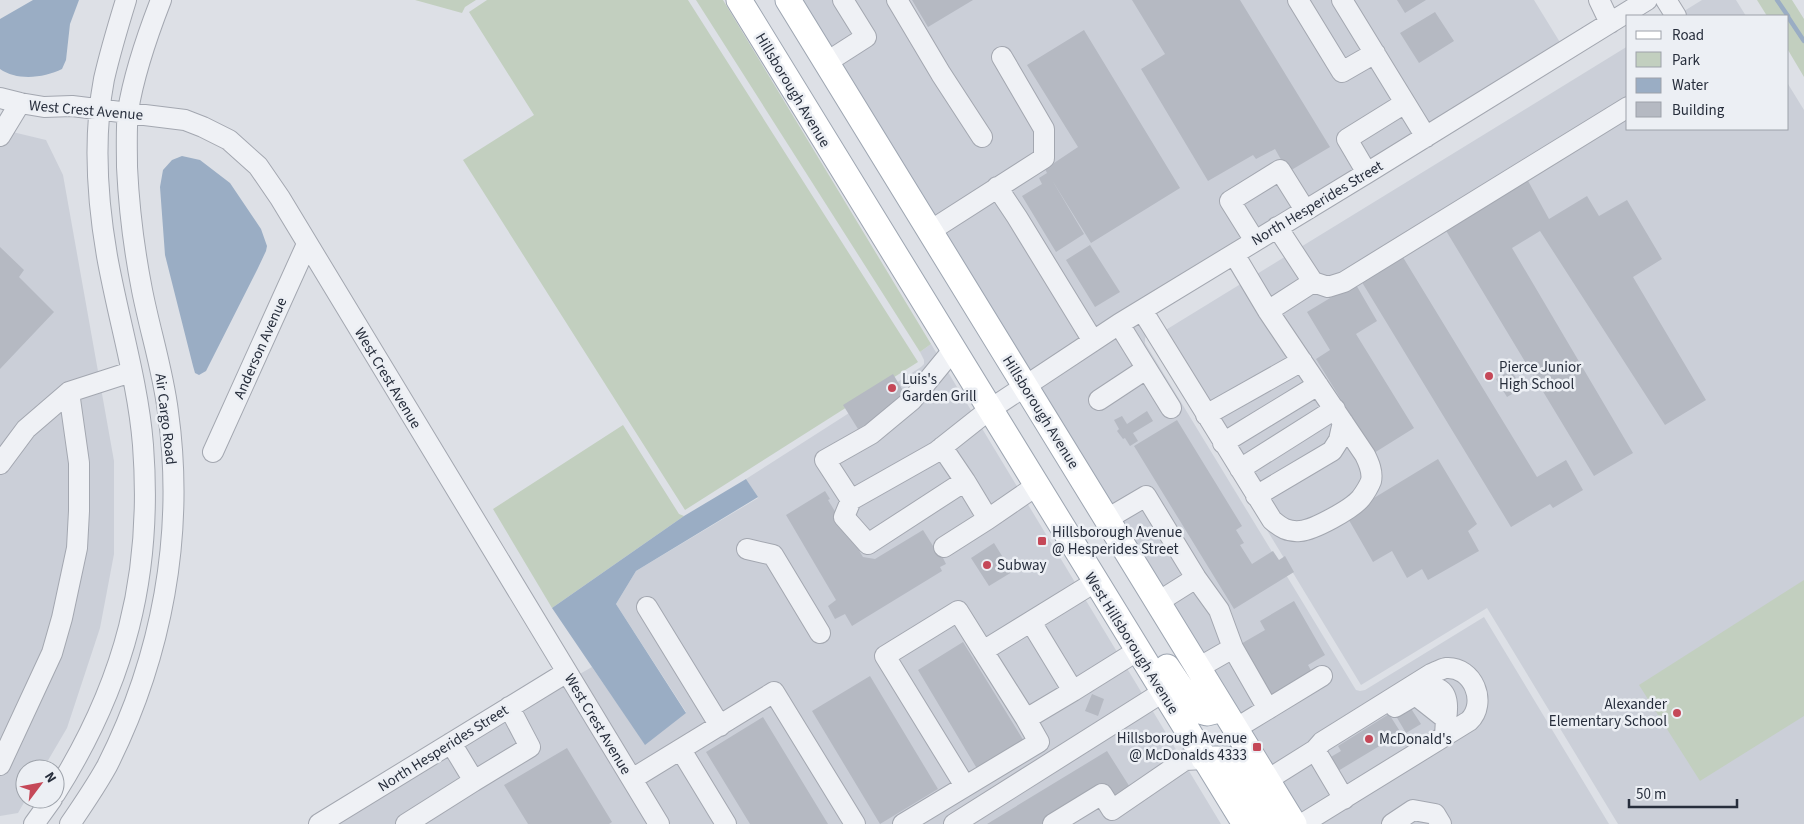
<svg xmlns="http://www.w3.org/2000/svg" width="1804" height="824" font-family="'Source Sans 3',sans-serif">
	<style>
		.built { fill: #cbcfd8 }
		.green { fill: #c2cfbf }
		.water { fill: #9aadc4 }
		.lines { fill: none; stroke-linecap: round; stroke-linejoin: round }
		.stream { stroke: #9aadc4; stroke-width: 4.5 }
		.building { fill: #b5b9c2 }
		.minor-casing { stroke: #a3a7b0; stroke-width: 22 }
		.major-casing { stroke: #9da5b1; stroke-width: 27 }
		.minor { stroke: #eff1f5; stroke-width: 20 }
		.major { stroke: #fff; stroke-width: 25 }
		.poi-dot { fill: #c54858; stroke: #eceff4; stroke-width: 2 }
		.labels { text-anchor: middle; stroke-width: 5; stroke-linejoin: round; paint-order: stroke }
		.street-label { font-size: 15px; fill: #272e3c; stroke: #eceff4 }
		.poi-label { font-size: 15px; fill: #272e3c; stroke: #eceff4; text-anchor: start }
	</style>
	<rect width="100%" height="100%" fill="#dde0e6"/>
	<path class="built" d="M803 0H1333L1415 135 1032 373Z
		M1352 0H1534L1561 44 1429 126Z
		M1702 0H1736L1746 16H1676Z
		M1628 46V129H1788V84L1804 110V824H1618L1487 608 1361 685 1151 339Z
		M0 129 46 140 63 175 114 461V554L100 628 67 728 43 769H25L26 799 18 813 0 816Z
		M1154 311 1145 339V343L1356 690 1360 691 1365 690 1484 617 1609 824H1308L1039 386Z
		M931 344 1221 824H669L578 675 592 667 645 744 686 712 616 604 636 571 758 498 746 479 921 367 924 364V360L920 352Z
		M564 683 649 824H333Z"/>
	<path class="green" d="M415 0H476L465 7 462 13Z
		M487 0H688L918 362 685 510 463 160 534 115 469 12Z
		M696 0H723L931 344 920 352Z
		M1757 0H1792L1804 19V77L1788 50V16H1767Z
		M623 425 679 514 684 516 552 608 493 509Z
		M1804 580V716L1700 781 1639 685Z"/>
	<path class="water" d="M33 0H79L70 24 66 60 62 69C44 78 17 81 0 69V19Z
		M182 156 200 160 230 183 261 229 267 246 266 251 258 268 206 371 199 375 195 373 193 366 165 255 160 187 163 170 172 160Z
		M746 479 758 497 636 571 616 604 686 713 645 745 552 608 684 516Z"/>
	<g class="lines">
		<path class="stream" d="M1777 0 1788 16
			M1788 17 1804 41"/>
	</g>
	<path class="building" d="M912 0H973L928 27Z
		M1132 0H1240L1330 147 1288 172 1275 149 1256 159 1253 155 1208 181 1141 69 1165 54Z
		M1397 0H1426L1405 13Z
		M1435 12 1454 41 1419 63 1400 33Z
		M1084 30 1180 188 1091 243 1052 180 1084 234 1056 252 1022 196 1042 184 1039 178 1047 173 1045 169 1078 147 1027 65Z
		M1527 179 1549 219 1587 196 1599 216 1627 200 1662 259 1633 277 1706 400 1665 425 1540 231 1512 248 1633 453 1594 476 1445 229Z
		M1090 245 1120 292 1095 307 1066 260Z
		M0 247 24 270 19 277 54 312 0 369Z
		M1401 254 1537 477 1566 460 1583 490 1553 508 1550 504 1511 527 1360 279Z
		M1355 283 1377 321 1356 334 1414 428 1374 453 1316 359 1330 350 1307 312Z
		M1511 370 1522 388 1507 397 1496 379Z
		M893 374 902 389 898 405 858 429 843 405Z
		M1147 411 1153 421 1133 433 1138 441 1130 446 1125 438 1123 439 1117 431 1119 429 1114 420 1122 416 1127 424Z
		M1177 420 1242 526 1236 530 1244 543 1240 545 1252 564 1273 551 1279 560 1285 556 1294 572 1234 609 1134 446Z
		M1438 459 1477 524 1468 531 1479 551 1428 580 1422 569 1407 578 1392 551 1373 562 1346 515Z
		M825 491 830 499 828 500 863 557 875 559 923 530 940 557 942 556 946 564 940 567 942 571 852 626 845 614 835 619 828 606 836 600 786 515Z
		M994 543 1012 572 989 586 971 558Z
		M1294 601 1325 655 1308 665 1313 674 1270 699 1239 645 1265 630 1260 621Z
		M963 642 1025 743 979 772 918 670Z
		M870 676 938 789 880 824 812 711Z
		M1092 694 1104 699 1098 716 1085 711Z
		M1410 707 1421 724 1406 733 1396 716Z
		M1389 714 1401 733 1338 771 1329 758 1341 751 1338 746Z
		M763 717 828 824H750L706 752Z
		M567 748 612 822 609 824H528L504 785Z
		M1107 751 1133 792 1114 804 1104 787 1043 824H987Z"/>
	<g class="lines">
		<g class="minor-casing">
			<path id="minor" d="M897 0 941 74 982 137
				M1298 0 1342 72 1375 53
				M1342 0 1426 137
				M1599 0 1610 23
				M1666 0 1676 16
				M827 62 866 37 843 0
				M0 98 20 103 44 107 72 106 185 120 203 127 229 140 258 166 280 198 659 824
				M0 136 20 103
				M1367 173 1347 139 1405 103
				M997 187 1017 217 1093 341
				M930 231 1044 158V129L1002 57
				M1255 241 1230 201 1280 170 1305 210
				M1313 282 1328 287 1344 282 1628 107
				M1142 310 1272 520C1281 528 1288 532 1300 531 1314 530 1352 509 1361 498 1364 494 1369 486 1371 481 1373 472 1369 463 1365 455L1268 311 1234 254
				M1268 311 1313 282 1277 227
				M1119 324 1171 408
				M1099 400 1146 369
				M1206 415 1302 361
				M1223 443 1318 385
				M942 447 965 481
				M213 452 307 244
				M0 464 26 429 69 392 131 372
				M1240 469 1335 409
				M1036 486 988 519 965 481 868 544 844 517 851 500 936 452 989 410 1119 324 1367 173 1647 0
				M1256 496 1332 451 1339 440 1343 422
				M851 500 825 460 871 434 912 400 953 350
				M1107 519 1146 496 1196 578 1219 610 1233 648 1268 709
				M944 547 988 519
				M747 549 773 555 820 633
				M1158 602 1196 578
				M647 607 720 726
				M1031 622 1073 691 1137 651
				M983 651 1026 719
				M1198 668 1233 648
				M1412 697C1437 678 1451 690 1446 719
				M1395 707 1412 697H1418L1446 719 1445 736
				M1235 729 1322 676
				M451 743 474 781 530 747 509 707
				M681 750 726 824
				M1315 750 1344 799
				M0 765 52 653 62 618 77 548 79 511V463L69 392
				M632 779 774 692 855 824
				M965 786 885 656 958 611 983 651 1095 582
				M1256 787 1315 750 1322 742 1431 674C1436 672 1441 669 1446 668 1473 666 1488 703 1469 721L1302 824
				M55 794C125 683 153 576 143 445 138 382 118 318 107 256 97 198 93 137 104 79 110 53 118 26 126 0
				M34 824 52 799
				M70 824C83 805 96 786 107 766 162 657 185 534 168 412 163 371 150 331 142 290 134 249 129 209 127 167 127 149 126 129 128 111 134 73 147 36 161 0
				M319 824 567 672
				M406 824 474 781
				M903 824 1039 742 1026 719 1073 691
				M954 824 1163 692
				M1053 824 1102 794 1112 810 1185 760 1204 759
				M1392 824 1413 810 1435 814 1441 824"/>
		</g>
		<g class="major-casing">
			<path id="major" d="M739 0 1245 824
				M788 0 1294 824
				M1167 667 1196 710 1207 713 1223 709
				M1204 759H1226L1235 766 1272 824"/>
		</g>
		<use href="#minor" class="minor"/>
		<use href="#major" class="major"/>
	</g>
	<g class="poi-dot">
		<circle cx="1489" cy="376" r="5"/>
		<circle cx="892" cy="388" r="5"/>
		<rect x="1037" y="536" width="10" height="10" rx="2.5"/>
		<circle cx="987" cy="565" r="5"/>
		<circle cx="1677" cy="713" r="5"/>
		<circle cx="1369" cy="739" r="5"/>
		<rect x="1252" y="742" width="10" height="10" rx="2.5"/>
	</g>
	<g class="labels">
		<g class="street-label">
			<text transform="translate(793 90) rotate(59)" y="5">Hillsborough Avenue</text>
			<text transform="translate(86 110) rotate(5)" y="5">West Crest Avenue</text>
			<text transform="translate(1317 203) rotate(-31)" y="5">North Hesperides Street</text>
			<text transform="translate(260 348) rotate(-66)" y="5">Anderson Avenue</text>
			<text transform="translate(388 378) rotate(59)" y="5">West Crest Avenue</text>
			<text transform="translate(1041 412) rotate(58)" y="5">Hillsborough Avenue</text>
			<text transform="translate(166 419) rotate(83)" y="5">Air Cargo Road</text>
			<text transform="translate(1132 643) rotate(58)" y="5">West Hillsborough Avenue</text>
			<text transform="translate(598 724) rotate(59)" y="5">West Crest Avenue</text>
			<text transform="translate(443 748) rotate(-32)" y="5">North Hesperides Street</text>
		</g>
		<g class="poi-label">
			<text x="1499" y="372">Pierce Junior<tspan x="1499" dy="17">High School</tspan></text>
			<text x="902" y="384">Luis's<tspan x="902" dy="17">Garden Grill</tspan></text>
			<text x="1052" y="537">Hillsborough Avenue<tspan x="1052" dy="17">@ Hesperides Street</tspan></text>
			<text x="997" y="570">Subway</text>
			<text x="1667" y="709" text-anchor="end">Alexander<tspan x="1667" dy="17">Elementary School</tspan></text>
			<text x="1247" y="743" text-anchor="end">Hillsborough Avenue<tspan x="1247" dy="17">@ McDonalds 4333</tspan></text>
			<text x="1379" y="744">McDonald's</text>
		</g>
	</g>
	<rect x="1626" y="15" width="162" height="115" fill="#eceff4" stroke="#9da2aa"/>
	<rect x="1636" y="31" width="25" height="8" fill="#ffffff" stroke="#9da2aa"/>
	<text x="1672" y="40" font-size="15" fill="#272e3c">Road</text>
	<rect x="1636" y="52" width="25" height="15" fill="#c2cfbf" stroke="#9da2aa"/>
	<text x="1672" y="65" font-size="15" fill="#272e3c">Park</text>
	<rect x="1636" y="78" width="25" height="15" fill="#9aadc4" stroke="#9da2aa"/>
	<text x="1672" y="90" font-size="15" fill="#272e3c">Water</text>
	<rect x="1636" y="102" width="25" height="15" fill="#b5b9c2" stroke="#9da2aa"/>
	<text x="1672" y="115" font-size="15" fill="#272e3c">Building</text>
	<g transform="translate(40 784) rotate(58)"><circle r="24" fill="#eceff4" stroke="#9da2aa"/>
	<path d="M0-4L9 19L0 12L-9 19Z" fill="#c54858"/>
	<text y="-8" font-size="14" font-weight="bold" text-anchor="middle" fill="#272e3c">N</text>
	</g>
	<path d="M1629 799v8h108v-8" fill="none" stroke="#272e3c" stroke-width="2.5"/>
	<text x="1636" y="799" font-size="15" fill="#272e3c" stroke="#eceff4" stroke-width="4" paint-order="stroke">50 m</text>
</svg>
